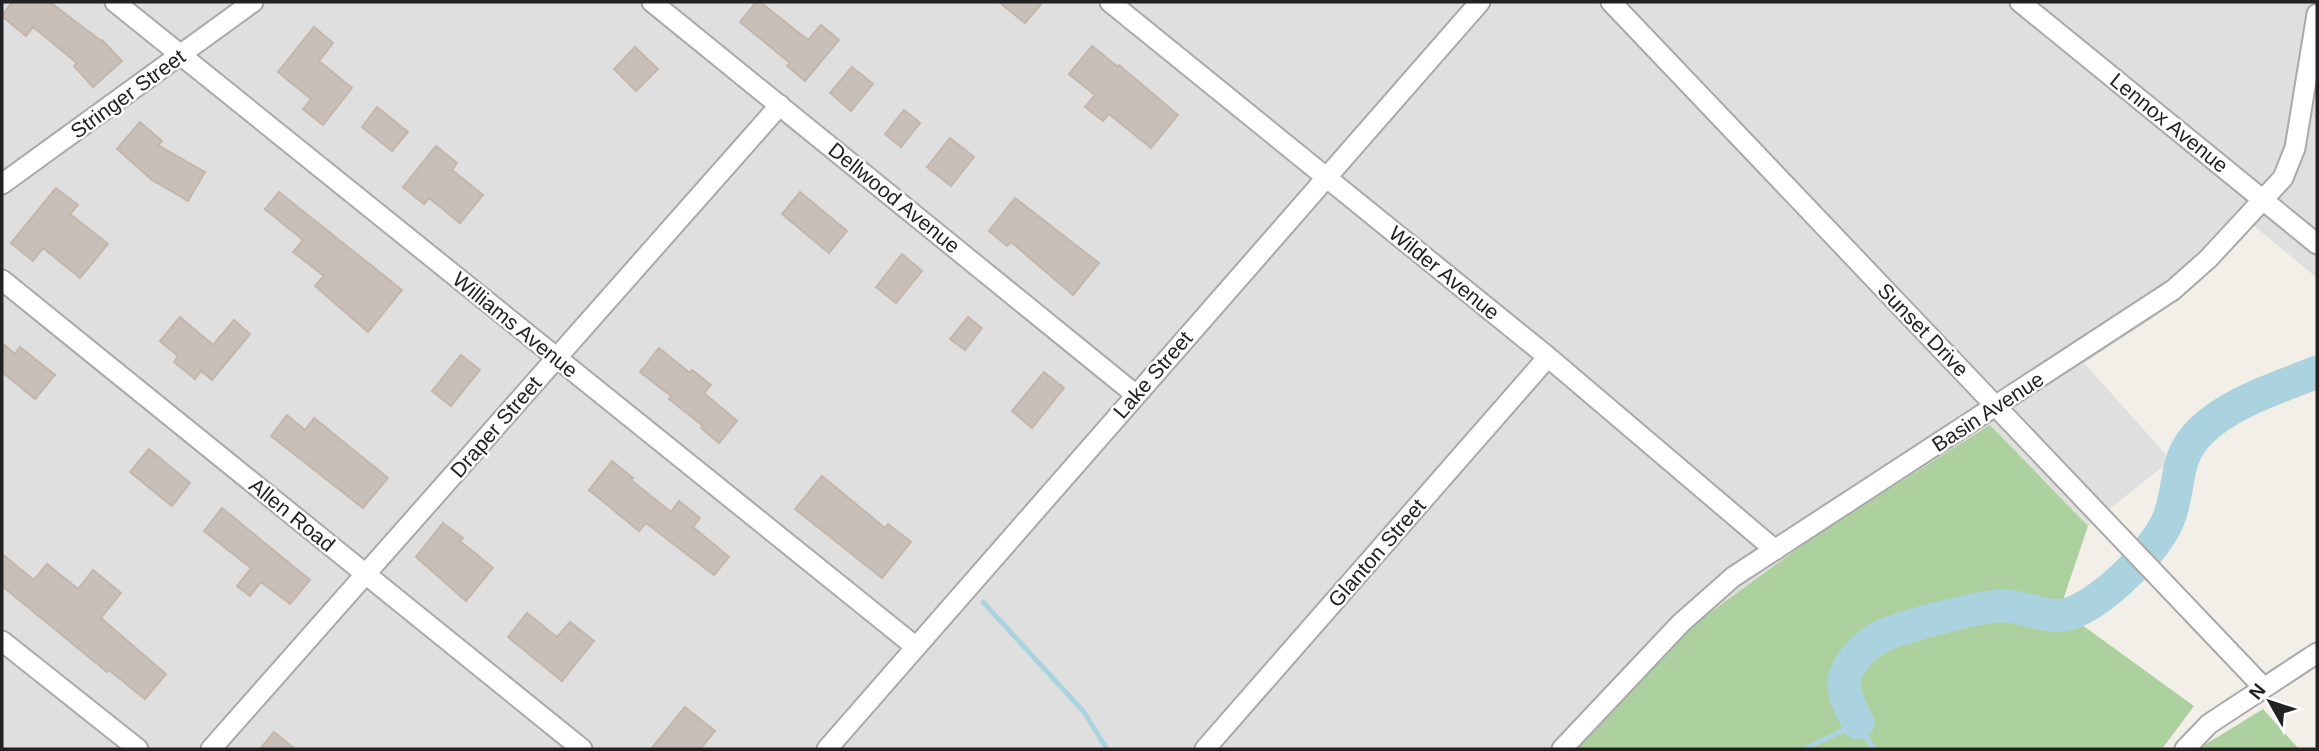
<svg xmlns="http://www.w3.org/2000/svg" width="2319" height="751" font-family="Arial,sans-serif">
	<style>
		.residential { fill: #e0dfdf }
		.forest { fill: #add19e }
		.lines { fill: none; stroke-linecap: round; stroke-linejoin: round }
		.stream { stroke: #aad3df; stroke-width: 5 }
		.river { stroke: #aad3df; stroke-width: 33 }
		.building { fill: #c7bfb8; stroke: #c4b6ab; stroke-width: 2 }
		.minor-casing { stroke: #a9a9a9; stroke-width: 23 }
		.minor { stroke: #fff; stroke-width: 19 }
		.labels { text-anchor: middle; stroke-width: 5; stroke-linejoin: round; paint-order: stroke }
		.street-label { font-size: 21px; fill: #222; stroke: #fff }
	</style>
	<rect width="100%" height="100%" fill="#f2efe9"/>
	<path class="residential" d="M2 2H2317V278L2253 225 2205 274 2150 320 2084 363 2171 460 2088 526 1990 425 1571 749H2Z"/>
	<path class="forest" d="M1990 425 2088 526 2060 609 2194 706 2162 749H1571L1689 628 1815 536Z
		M2263 709 2299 749H2200L2206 744Z"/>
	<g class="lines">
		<path class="stream" d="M983 602 1084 712 1107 749
			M1805 749 1858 723 1874 749"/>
		<path class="river" d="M1858 723C1853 712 1844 697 1844 683 1844 667 1864 646 1878 638 1896 628 1987 604 2006 606 2026 607 2050 620 2069 614 2103 603 2159 548 2170 515 2181 483 2174 458 2200 432 2230 402 2278 388 2317 372"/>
	</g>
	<path class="building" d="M12 2H50L101 41 102 40 122 61 93 87 74 66 77 63 33 27 26 36 2 16Z
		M756 2H760L808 40 821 25 839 40 805 81 787 66 790 63 740 22Z
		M999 2H1043L1025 23Z
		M314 27 333 43 319 61 352 88 323 125 303 109 311 99 278 72Z
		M1092 46 1118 67 1119 65 1178 115 1151 148 1109 114 1103 121 1085 107 1095 95 1069 74Z
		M635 47 658 69 636 91 614 69Z
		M852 67 873 84 851 111 830 93Z
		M377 107 408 132 392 151 362 127Z
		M904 110 920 123 901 147 885 134Z
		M140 122 162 141 158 145 205 172 188 201 152 180 117 149Z
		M950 138 974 157 951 186 927 167Z
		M436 146 457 163 452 170 483 195 460 223 429 198 424 204 403 187Z
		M56 188 78 205 70 214 108 244 80 278 43 248 33 261 11 243Z
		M279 192 402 290 368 332 315 286 324 276 293 252 303 240 265 209Z
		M800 192 847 231 829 253 782 214Z
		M1015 198 1099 263 1073 295 1011 242 1007 246 989 231Z
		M902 254 922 271 896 303 876 287Z
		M180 317 213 345 234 320 250 334 212 380 201 371 195 379 174 362 178 356 160 341Z
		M968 317 982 328 965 350 950 339Z
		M2 343 15 354 20 347 55 375 35 399 2 372Z
		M659 348 690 373 692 370 711 385 704 393 737 421 719 443 701 428 703 426 669 399 671 396 640 372Z
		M461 355 480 370 451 406 432 391Z
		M1044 372 1064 388 1032 428 1012 411Z
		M287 415 305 430 314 418 388 478 363 508 271 436Z
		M149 449 190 483 172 506 130 472Z
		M612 461 633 478 631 480 671 512 679 501 700 518 693 527 729 557 714 575 646 523 639 531 589 490Z
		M822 476 885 528 888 524 911 542 882 578 795 509Z
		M222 508 310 580 290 604 261 582 250 596 237 586 251 568 204 531Z
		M443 523 463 538 460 541 493 568 466 601 416 557Z
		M2 554 34 580 47 564 78 589 93 570 121 593 101 618 166 674 145 699 109 670 107 672 2 586Z
		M527 613 557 637 570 622 594 641 562 681 508 637Z
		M685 707 715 731 700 749H651Z
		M274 732 295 749H260Z"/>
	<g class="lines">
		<g class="minor-casing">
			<path id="minor" d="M115 2 916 647
				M652 2 1136 395
				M1110 2 1548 357 1775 550
				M1611 2 2264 688
				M2020 2 2317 244
				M2 184 253 2
				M2 280 582 749
				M2 641 138 749
				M211 749 780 105
				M827 749 1480 2
				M1205 749 1548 357
				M1562 749 1681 623 1733 577 2173 290 2208 259 2283 178 2295 148 2317 14
				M2185 749 2209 724 2317 653"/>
		</g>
		<use href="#minor" class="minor"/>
	</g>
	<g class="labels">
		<g class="street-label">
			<text transform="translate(128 94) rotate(-36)" y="7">Stringer Street</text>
			<text transform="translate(2169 123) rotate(39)" y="7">Lennox Avenue</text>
			<text transform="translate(894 198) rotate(39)" y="7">Dellwood Avenue</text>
			<text transform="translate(1444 273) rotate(39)" y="7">Wilder Avenue</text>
			<text transform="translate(515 325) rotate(39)" y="7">Williams Avenue</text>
			<text transform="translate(1923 330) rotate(46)" y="7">Sunset Drive</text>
			<text transform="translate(1153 375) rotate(-49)" y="7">Lake Street</text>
			<text transform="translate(1988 412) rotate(-33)" y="7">Basin Avenue</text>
			<text transform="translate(496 427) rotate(-49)" y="7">Draper Street</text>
			<text transform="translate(292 515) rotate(39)" y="7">Allen Road</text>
			<text transform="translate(1377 553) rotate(-49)" y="7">Glanton Street</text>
		</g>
	</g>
	<rect width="2319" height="751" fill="none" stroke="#222222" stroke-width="7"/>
	<g transform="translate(2270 702) rotate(309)" stroke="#ffffff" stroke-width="5" paint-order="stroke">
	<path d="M0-5L12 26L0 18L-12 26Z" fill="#222222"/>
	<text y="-10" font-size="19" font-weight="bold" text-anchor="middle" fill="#222222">N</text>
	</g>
</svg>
